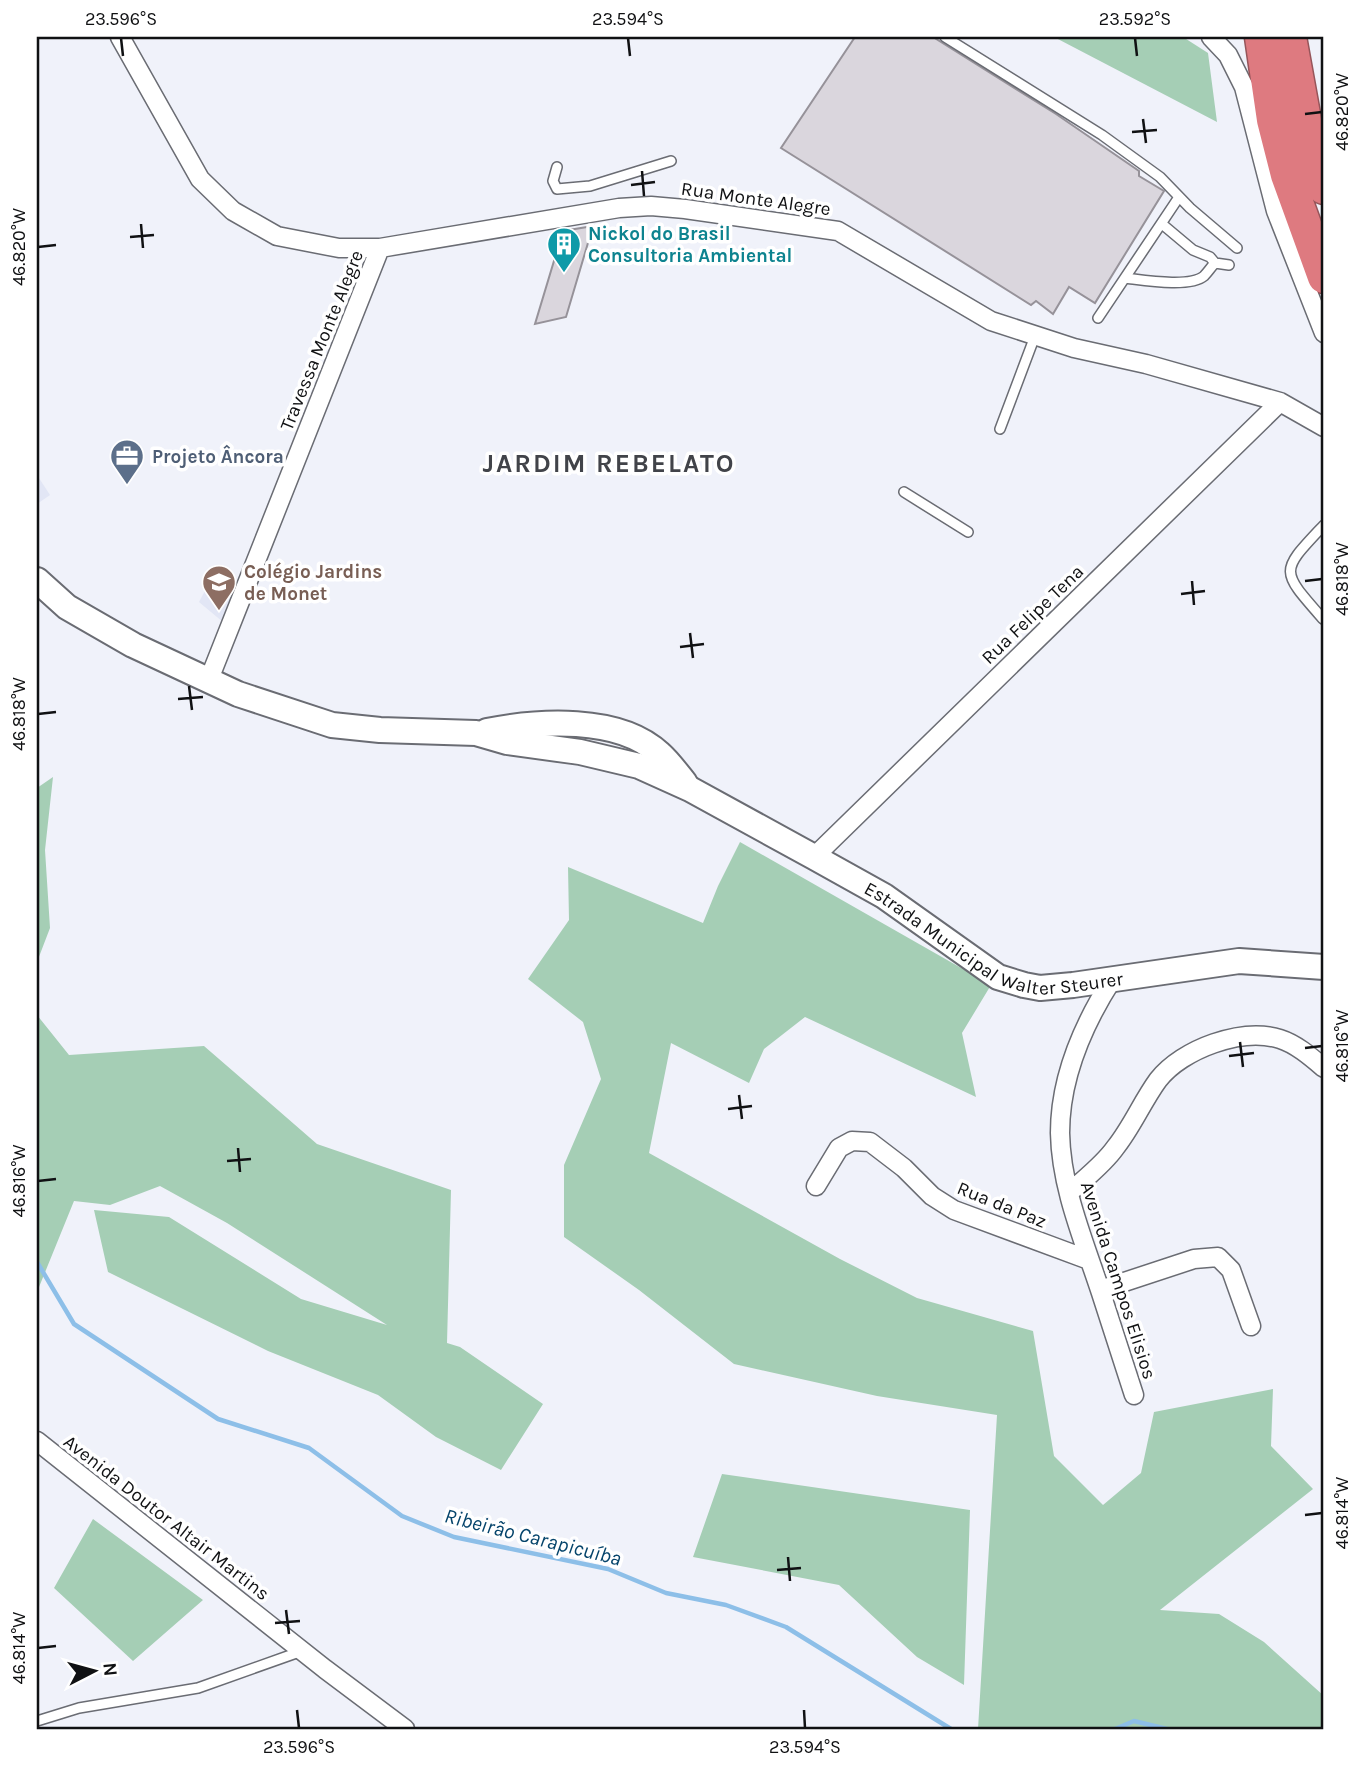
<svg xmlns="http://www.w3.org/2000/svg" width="1361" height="1766" font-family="Karla,sans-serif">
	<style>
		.built { fill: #e2e6f5 }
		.green { fill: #a5ceb5 }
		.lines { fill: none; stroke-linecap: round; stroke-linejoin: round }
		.stream { stroke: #8dbfe8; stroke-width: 4.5 }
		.building { fill: #dad6dd; stroke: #969299; stroke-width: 2 }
		.lane-casing { stroke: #6a6c73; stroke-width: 12 }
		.street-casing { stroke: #6a6c73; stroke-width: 21 }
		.secondary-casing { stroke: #6a6c73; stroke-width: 28 }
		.highway-casing { stroke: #96555a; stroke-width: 35 }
		.lane { stroke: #fff; stroke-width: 9 }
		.street { stroke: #fff; stroke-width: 18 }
		.secondary { stroke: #fff; stroke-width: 24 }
		.highway { stroke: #de7a80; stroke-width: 32 }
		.ticks { fill: none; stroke: #101113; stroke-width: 2.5 }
		.labels { text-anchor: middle; stroke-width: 7; stroke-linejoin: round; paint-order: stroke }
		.street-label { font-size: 19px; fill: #101113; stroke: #fff }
		.culture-label { font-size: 19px; font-weight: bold; fill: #0d838f; stroke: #fff; text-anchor: start }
		.service-label { font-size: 19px; font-weight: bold; fill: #4e5e75; stroke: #fff; text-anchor: start }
		.education-label { font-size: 19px; font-weight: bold; fill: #785e54; stroke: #fff; text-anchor: start }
		.water-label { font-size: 21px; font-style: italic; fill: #05446b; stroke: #fff }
		.district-label { font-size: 26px; font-weight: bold; letter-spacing: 2px; fill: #414349; stroke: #fff }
		.neatline { fill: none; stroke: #101113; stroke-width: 2.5 }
		.ticks-label { font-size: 18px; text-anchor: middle; fill: #101113 }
	</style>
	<rect width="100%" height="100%" fill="#f0f2fa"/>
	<path class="built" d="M37 475 50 495 37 504Z
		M209 583 233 598 223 622 199 602Z"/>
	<path class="green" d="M1054 37H1183L1208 53 1217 122Z
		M53 777 45 850 50 928 37 962V788Z
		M740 842 991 985 962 1033 976 1097 805 1017 764 1049 749 1083 671 1043 649 1153 840 1259 917 1298 1033 1331 1054 1456 1103 1505 1141 1473 1154 1412 1273 1389 1271 1446 1313 1489 1160 1610 1219 1614 1264 1642 1324 1696V1729H978L997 1415 877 1396 734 1364 639 1290 564 1237V1165L601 1079 583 1022 528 979 569 920 568 867 703 923 718 886Z
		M37 1015 69 1055 204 1046 317 1144 451 1190 447 1343 460 1347 543 1404 501 1470 436 1437 378 1395 268 1351 108 1272 94 1210 169 1217 301 1299 387 1325 227 1223 160 1186 110 1205 74 1201 37 1292Z
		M722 1474 970 1510 964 1685 917 1657 839 1585 693 1557Z
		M93 1519 203 1600 133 1661 54 1588Z"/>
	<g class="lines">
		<path class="stream" d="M37 1262 74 1324 218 1419 309 1448 402 1516 454 1537 608 1569 666 1593 726 1605 786 1627 951 1729
			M1115 1729 1134 1721 1167 1729"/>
	</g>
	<path class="building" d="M855 37H933L1056 114 1139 171V176L1164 191 1095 303 1069 287 1053 314 1036 301 1031 305 781 148Z
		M593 226 566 317 535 324 563 231Z"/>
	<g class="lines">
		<g class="lane-casing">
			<path id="lane" d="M945 37 1102 135 1160 177 1190 208 1237 248
				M557 167 553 181 557 189 590 186 671 161
				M1162 224 1193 250 1210 257 1215 263 1229 265
				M1125 278C1143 280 1190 288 1204 276 1208 272 1211 267 1215 263
				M1098 318 1179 197
				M1000 429 1035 336
				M904 492 968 532
				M1324 525C1280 572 1279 569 1323 619L1324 617
				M37 1721 79 1708 198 1688 302 1651"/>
		</g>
		<g class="street-casing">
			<path id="street" d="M120 37 200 179 233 211 277 236 339 248H380L619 208 651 206 685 209 838 231 991 321 1074 348 1146 364 1280 402 1324 427
				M1211 37 1228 55 1244 87 1276 211 1324 333
				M208 682 380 248
				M814 857 1280 402
				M1113 978C1084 1023 1060 1078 1060 1133 1061 1188 1084 1241 1101 1293 1112 1327 1123 1361 1134 1395
				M816 1186 839 1148 852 1141 870 1142 904 1168 932 1196 954 1210 1089 1260
				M1069 1193C1084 1179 1103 1165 1115 1148 1132 1127 1142 1102 1158 1080 1182 1049 1242 1027 1280 1039 1296 1044 1311 1057 1324 1068
				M1100 1290 1194 1259 1218 1257 1231 1270 1251 1326
				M37 1441 325 1669 405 1729"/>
		</g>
		<g class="secondary-casing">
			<g id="secondary">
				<path id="s1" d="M37 580 67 607 133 645 238 694 332 725 380 730 476 733 507 742 580 752 639 766 690 789 814 857 884 896 998 977 1024 985 1040 988 1073 985 1239 961 1324 967"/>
				<path d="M487 731C537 721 619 715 660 754 669 762 677 773 685 783"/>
			</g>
		</g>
		<g class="highway-casing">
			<path id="highway" d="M1261 37 1273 120 1287 175 1324 277
				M1290 37 1309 142 1324 188"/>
		</g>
		<use href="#lane" class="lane"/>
		<use href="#street" class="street"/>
		<use href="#secondary" class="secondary"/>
		<use href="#highway" class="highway"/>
	</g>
	<path class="ticks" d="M121 38 123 56M628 38 630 56M1135 38 1137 56M1305 114 1322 112M1143 119 1146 143M1132 132 1157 130M642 171 644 196M631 185 655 182M141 224 143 248M130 237 154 235M38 247 56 245M1192 581 1194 605M1305 581 1322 579M1181 594 1205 591M690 633 693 658M680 647 704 644M189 686 192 710M178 699 203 697M38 714 56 712M1240 1042 1243 1067M1305 1048 1322 1046M1229 1056 1254 1053M739 1095 742 1119M728 1109 752 1106M238 1148 240 1172M227 1161 251 1159M38 1181 56 1179M1305 1515 1322 1513M788 1557 790 1581M777 1570 801 1568M286 1610 289 1634M275 1623 300 1621M38 1648 56 1646M297 1710 299 1728M804 1710 805 1728"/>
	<defs>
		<g id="building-pin" transform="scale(1.75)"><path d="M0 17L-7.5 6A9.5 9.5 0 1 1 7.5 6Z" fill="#0f9aa8" stroke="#fff"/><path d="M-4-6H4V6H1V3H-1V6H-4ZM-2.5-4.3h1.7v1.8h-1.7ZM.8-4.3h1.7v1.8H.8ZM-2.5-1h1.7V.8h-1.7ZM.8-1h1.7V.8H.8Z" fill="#fff"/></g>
		<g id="office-pin" transform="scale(1.75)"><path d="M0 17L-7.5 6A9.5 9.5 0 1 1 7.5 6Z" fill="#5c6f8a" stroke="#fff"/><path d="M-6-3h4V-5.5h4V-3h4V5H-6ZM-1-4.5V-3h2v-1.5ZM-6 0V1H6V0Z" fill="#fff"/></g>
		<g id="school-pin" transform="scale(1.75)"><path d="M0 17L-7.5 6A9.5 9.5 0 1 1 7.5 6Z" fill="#8d6e63" stroke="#fff"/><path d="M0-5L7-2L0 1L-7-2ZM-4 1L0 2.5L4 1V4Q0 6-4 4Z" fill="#fff"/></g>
	</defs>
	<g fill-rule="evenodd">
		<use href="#building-pin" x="564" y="244"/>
		<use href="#office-pin" x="127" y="456"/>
		<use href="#school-pin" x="219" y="582"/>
	</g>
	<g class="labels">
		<g class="street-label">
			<text transform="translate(756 198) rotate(8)" y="7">Rua Monte Alegre</text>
			<text transform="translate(321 340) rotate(-68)" y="7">Travessa Monte Alegre</text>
			<text transform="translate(1032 614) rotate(-44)" y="7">Rua Felipe Tena</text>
			<text dy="7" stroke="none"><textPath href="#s1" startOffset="1043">Estrada Municipal Walter Steurer</textPath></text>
			<text transform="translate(1002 1204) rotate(22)" y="7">Rua da Paz</text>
			<text transform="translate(1119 1280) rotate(72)" y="7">Avenida Campos Elisios</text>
			<text transform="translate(167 1517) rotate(38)" y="7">Avenida Doutor Altair Martins</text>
		</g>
		<g class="culture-label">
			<text x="588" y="240">Nickol do Brasil<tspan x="588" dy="22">Consultoria Ambiental</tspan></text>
		</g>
		<g class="service-label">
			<text x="152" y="463">Projeto Âncora</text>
		</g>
		<g class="education-label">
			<text x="244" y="578">Colégio Jardins<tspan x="244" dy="22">de Monet</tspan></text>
		</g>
		<g class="water-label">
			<text transform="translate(533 1537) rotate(14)" y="7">Ribeirão Carapicuíba</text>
		</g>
		<g class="district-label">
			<text x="609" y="472">JARDIM REBELATO</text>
		</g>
	</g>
	<rect width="1361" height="1766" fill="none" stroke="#ffffff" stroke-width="77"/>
	<g transform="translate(94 1671) rotate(84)" stroke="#ffffff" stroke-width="5" paint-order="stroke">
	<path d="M0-5L12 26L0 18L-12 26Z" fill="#101113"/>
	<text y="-10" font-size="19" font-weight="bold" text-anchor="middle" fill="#101113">N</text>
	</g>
	<rect x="38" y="38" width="1284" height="1690" class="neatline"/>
	<g class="ticks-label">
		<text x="121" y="25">23.596°S</text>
		<text x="628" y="25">23.594°S</text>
		<text x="1135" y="25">23.592°S</text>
		<text transform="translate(1342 112) rotate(-90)" y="6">46.820°W</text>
		<text transform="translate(19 247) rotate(-90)" y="6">46.820°W</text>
		<text transform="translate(1342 579) rotate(-90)" y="6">46.818°W</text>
		<text transform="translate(19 714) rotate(-90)" y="6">46.818°W</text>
		<text transform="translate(1342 1046) rotate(-90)" y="6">46.816°W</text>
		<text transform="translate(19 1181) rotate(-90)" y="6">46.816°W</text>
		<text transform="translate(1342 1513) rotate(-90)" y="6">46.814°W</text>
		<text transform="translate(19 1648) rotate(-90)" y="6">46.814°W</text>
		<text x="299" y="1753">23.596°S</text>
		<text x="805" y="1753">23.594°S</text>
	</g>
</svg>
